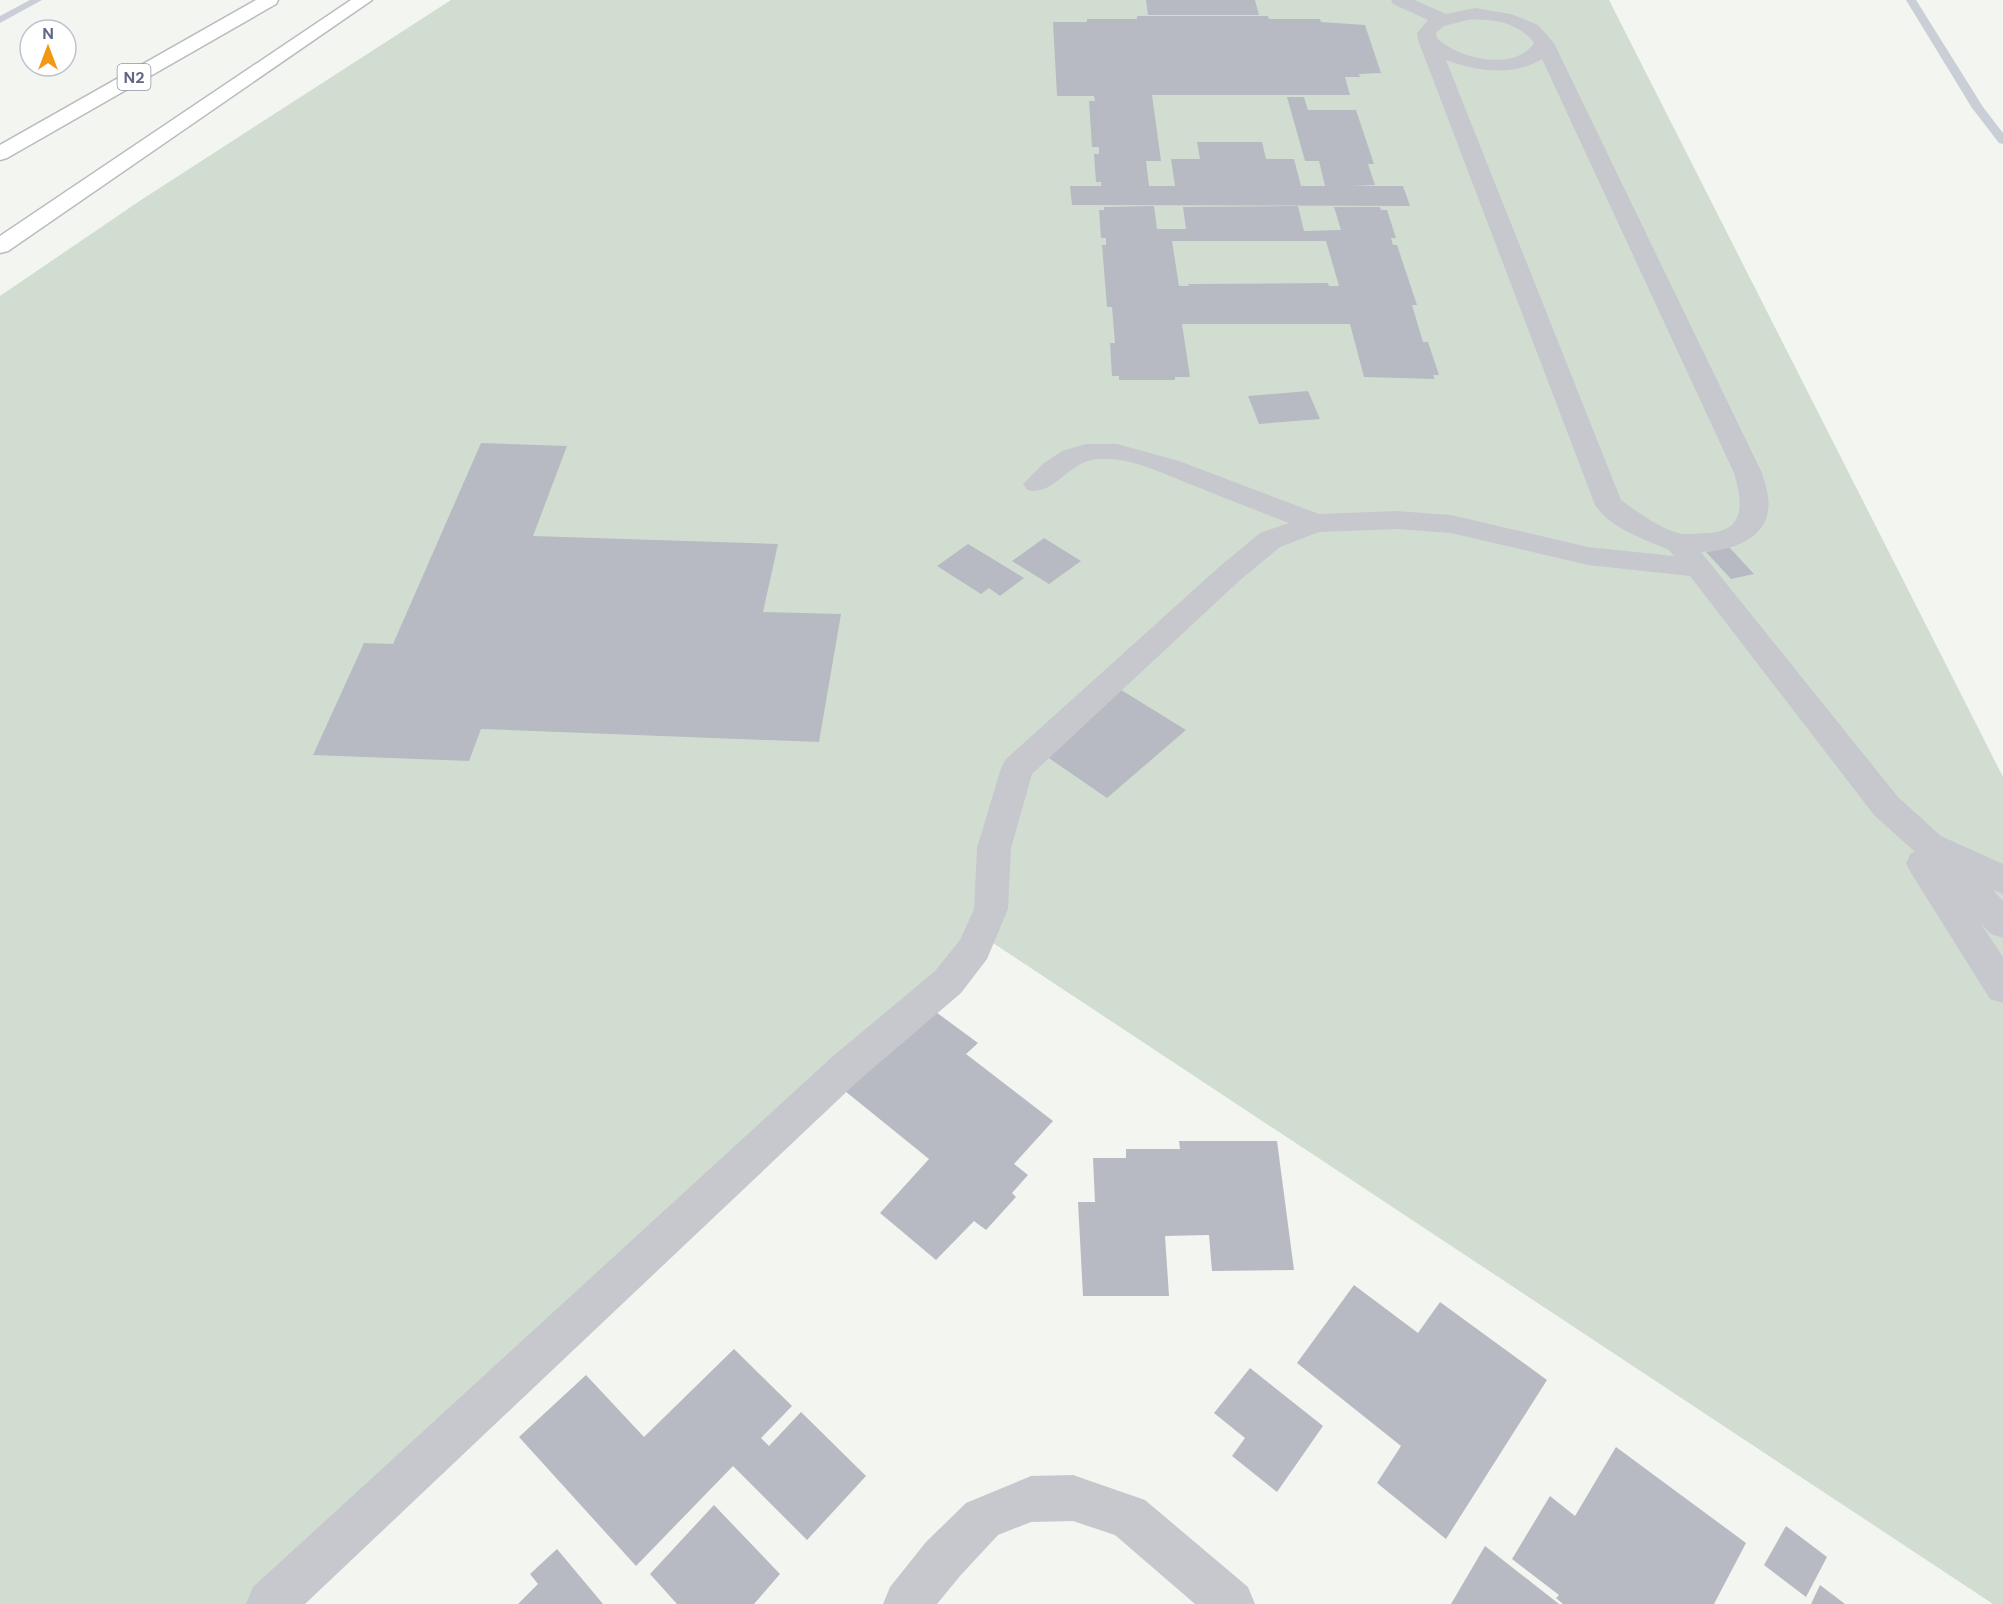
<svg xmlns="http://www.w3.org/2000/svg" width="2003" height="1604" font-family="'DM Sans',sans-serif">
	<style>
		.green { fill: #d2ddd2 }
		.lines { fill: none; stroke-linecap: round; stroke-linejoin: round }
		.stream { fill: #caced6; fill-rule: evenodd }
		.building { fill: #b7bac2; fill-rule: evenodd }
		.motorway-casing { stroke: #babbbf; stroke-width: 3 }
		.service { fill: #c7c8cd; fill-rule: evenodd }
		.minor { fill: #c7c8cd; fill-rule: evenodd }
		.motorway { fill: #fff; fill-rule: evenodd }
		.labels { text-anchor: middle; stroke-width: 6; stroke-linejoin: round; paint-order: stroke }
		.shield { fill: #fff; stroke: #9095a9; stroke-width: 1.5 }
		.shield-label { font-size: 16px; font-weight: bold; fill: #616884 }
	</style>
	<rect width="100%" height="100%" fill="#f3f5f0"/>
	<path class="green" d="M451 0H1609L2003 777V1604H1993L990 941 277 1604H0V296L141 200Z"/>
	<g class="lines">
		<path class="stream" d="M30 0H42L0 23V16Z
			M1906 0H1916L1983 107 2003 133V144L1999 143 1972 108Z"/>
	</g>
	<path class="building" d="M1146 0H1255L1259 15H1148Z
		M1137 16H1268L1269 19H1320L1321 22 1365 25 1381 73 1359 74 1360 77H1345L1350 95H1152L1161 161H1146L1149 186H1175L1171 159H1200L1197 142H1262L1266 159H1294L1301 186H1325L1319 161H1305L1287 97H1304L1308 110H1356L1374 164H1368L1375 185 1352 186H1403L1410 206 1072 205 1070 186H1101V182H1096L1094 154H1099V147H1092L1089 101H1095L1094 96H1057L1053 22H1087V19H1137Z
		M1154 206 1157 229H1186L1183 207 1298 206 1304 231 1341 230 1334 207H1380L1381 210H1387L1396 238H1391L1393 245H1397L1417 305H1412L1423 342H1428L1439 375H1433L1435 379 1364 377 1350 324H1182L1190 377H1175V380H1119V376H1112L1110 343H1115L1112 307H1107L1102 245H1106V238H1101L1099 210H1104V207ZM1172 241H1326L1339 286H1329L1328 283 1188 284 1189 286H1179Z
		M1308 391 1320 419 1259 424 1248 396Z
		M481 443 567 446 533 536 778 544 763 612 841 614 819 742 481 729 469 761 313 755 364 643 393 644Z
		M1044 538 1081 561 1049 584 1012 561Z
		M968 544 1024 578 1000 596 989 588 981 594 937 566Z
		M1729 547 1754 574 1731 579 1706 552Z
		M1118 688 1186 730 1107 798 1040 752Z
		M925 1004 978 1043 966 1054 1053 1121 1014 1164 1028 1175 1012 1193 1016 1197 986 1230 974 1221 936 1260 880 1213 929 1159 845 1091Z
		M1179 1141H1277L1294 1270 1212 1271 1209 1235 1165 1236 1169 1296H1083L1078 1202H1095L1093 1158H1126V1149H1180Z
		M1354 1285 1418 1333 1440 1302 1547 1380 1446 1539 1377 1483 1401 1446 1297 1363Z
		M734 1349 792 1406 761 1438 769 1446 801 1412 866 1476 807 1540 733 1466 636 1566 519 1437 586 1375 644 1437Z
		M1250 1368 1323 1426 1277 1492 1232 1456 1245 1438 1214 1413Z
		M1616 1447 1746 1543 1714 1604H1563L1556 1598 1559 1595 1512 1559 1550 1496 1575 1516Z
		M714 1505 780 1574 754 1604H677L650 1574Z
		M1786 1526 1827 1557 1806 1597 1764 1565Z
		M1485 1546 1559 1604H1451Z
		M557 1549 603 1604H518L538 1584 530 1574Z
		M1820 1585 1845 1604H1811Z"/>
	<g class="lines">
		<g class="motorway-casing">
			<path id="motorway" d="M256 0H278L276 4 7 158 0 160V145Z
				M351 0H372L8 251 0 253V236Z"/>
		</g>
		<path class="service" d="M1391 0H1415L1446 14 1475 8 1511 14 1538 25 1554 43 1762 473C1764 480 1767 488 1768 496 1774 537 1734 551 1701 552L1898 797 1941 836 2003 864V894L1993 890 2003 901V938L1991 934 1981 924 2003 957V1003L1990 999 1911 873 1906 863 1911 853 1915 852 1874 815 1690 576 1588 565 1451 533 1397 529 1319 532 1280 547 1239 581 1032 774 1011 848 1008 909 987 959 961 993 858 1081 305 1604H246L253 1587 832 1057 935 971 960 940 974 909 977 848 1001 768 1006 759 1219 567 1260 533 1289 523C1258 511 1227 499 1195 486 1165 475 1132 457 1099 459 1068 460 1055 497 1027 490L1023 484 1044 463 1062 451 1086 444H1117L1179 461 1319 514 1397 511 1451 515 1588 547 1674 556 1669 550C1644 539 1611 529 1595 505L1418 40 1417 33 1428 20 1393 4ZM1468 20C1491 18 1520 23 1534 43 1515 72 1458 59 1437 38L1436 33 1444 26ZM1542 59 1734 473C1743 503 1746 532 1706 533 1698 533 1689 535 1682 534 1660 529 1639 513 1621 500L1446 60C1476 71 1513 77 1542 59Z"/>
		<path class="minor" d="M1073 1475 1145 1500 1248 1587 1255 1604H1195L1115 1535 1073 1521 1031 1522 998 1535 960 1576 937 1604H883L890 1587 926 1542 966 1503 1031 1476Z"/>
		<use href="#motorway" class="motorway"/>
	</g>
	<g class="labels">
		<rect class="shield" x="117.5" y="64" width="33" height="26" rx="4.5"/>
		<g class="shield-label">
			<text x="134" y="83">N2</text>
		</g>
	</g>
	<g transform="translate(48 48)"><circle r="28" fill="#ffffff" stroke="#c0c3ce" stroke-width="1.5"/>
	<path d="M0-4.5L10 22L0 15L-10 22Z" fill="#f19814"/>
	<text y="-9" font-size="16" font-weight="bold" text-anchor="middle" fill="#616884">N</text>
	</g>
</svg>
